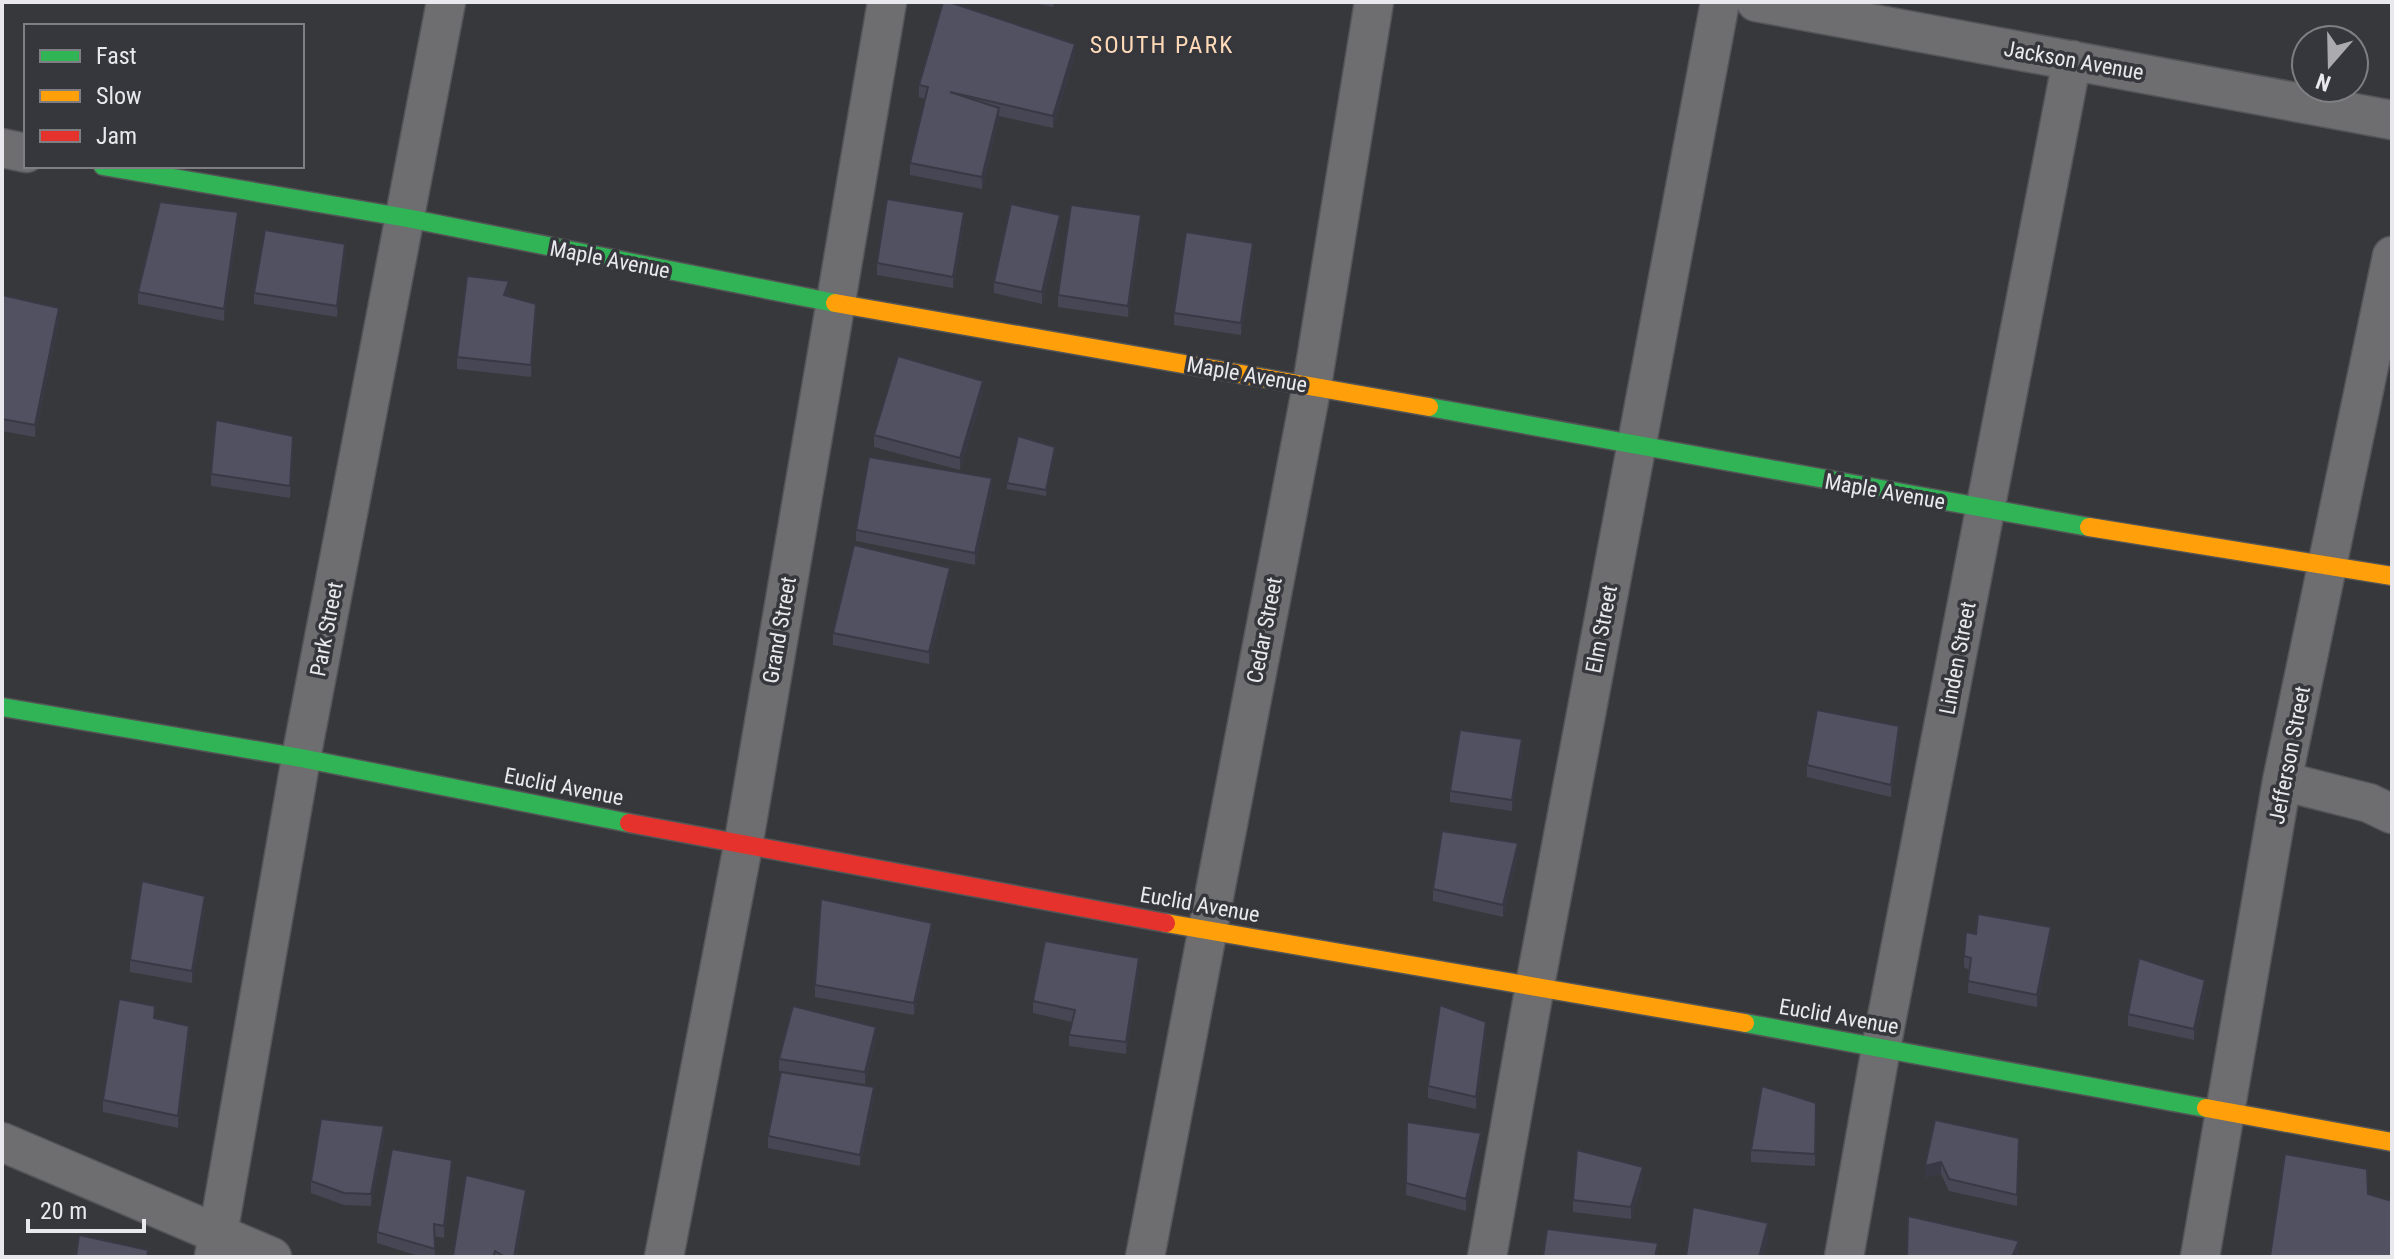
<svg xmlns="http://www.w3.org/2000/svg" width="2394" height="1259" font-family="'Roboto Condensed',sans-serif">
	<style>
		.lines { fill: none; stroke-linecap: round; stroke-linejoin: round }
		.street-casing { stroke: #545557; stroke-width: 41 }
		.fast-casing { stroke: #545557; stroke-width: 21 }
		.slow-casing { stroke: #545557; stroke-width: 21 }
		.jam-casing { stroke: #545557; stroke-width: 21 }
		.street { stroke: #6e6e71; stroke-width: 38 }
		.fast { stroke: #30b455; stroke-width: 18 }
		.slow { stroke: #ff9f0a; stroke-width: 18 }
		.jam { stroke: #e5322d; stroke-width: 18 }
		.wall { fill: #474654 }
		.shaded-wall { fill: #393945 }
		.building { fill: #525162; stroke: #393945; stroke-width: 2 }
		.labels { text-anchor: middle; stroke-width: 7; stroke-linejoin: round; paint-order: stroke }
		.street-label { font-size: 22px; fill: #e9e9ed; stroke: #36373c }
		.neighbourhood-label { font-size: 24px; letter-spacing: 2px; fill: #fedab8; stroke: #36373c }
	</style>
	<rect width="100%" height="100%" fill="#37383b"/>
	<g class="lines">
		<g class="street-casing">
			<path id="street" d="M1756 2 2392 120
				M2 148 26 153
				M2282 781 2369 803 2392 814
				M2 1142 272 1257
				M214 1257 301 758 446 2
				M664 1257 743 846 887 2
				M1145 1257 1312 385 1374 2
				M1487 1257 1535 985 1720 2
				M1844 1257 1881 1048 2072 60
				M2200 1257 2282 781 2392 256"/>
		</g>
		<g class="fast-casing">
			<path id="fast" d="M103 166 407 218 835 303
				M1429 407 2089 527
				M2 707 301 758 629 823
				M1745 1023 2206 1108"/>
		</g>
		<g class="slow-casing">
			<path id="slow" d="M835 303 1429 407
				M2089 527 2392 576
				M1166 923 1745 1023
				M2206 1108 2392 1142"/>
		</g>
		<g class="jam-casing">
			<path id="jam" d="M629 823 1166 923"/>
		</g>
		<use href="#street" class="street"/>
		<use href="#fast" class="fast"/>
		<use href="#slow" class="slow"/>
		<use href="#jam" class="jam"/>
	</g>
	<path class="wall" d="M1029 2H1054L1053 7Z
		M1075 56 1053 128 999 116V120L982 189 910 175V163L926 99 919 97V85Z
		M964 223 953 288 877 275V263Z
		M238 224 224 321 138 304V292Z
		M1060 227 1042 304 994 293V282Z
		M1141 227 1128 317 1058 307V295Z
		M345 255 337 317 254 304V293Z
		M1253 255 1241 335 1174 325V313Z
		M509 292 508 296 536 316 531 377 457 369V357Z
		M2 295 59 320 35 437 2 431Z
		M983 393 960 470 874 447V435Z
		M293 448 290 498 211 486V474Z
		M1055 453 1046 496 1007 489V483Z
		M992 489 975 565 856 541V530Z
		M950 580 929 664 833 645V633Z
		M1899 738 1891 797 1807 777V765Z
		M1522 751 1512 811 1450 802V791Z
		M1518 854 1503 917 1433 901V889Z
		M205 908 192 983 130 972V960Z
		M932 934 914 1015 815 997V985Z
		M1976 934 2051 938 2037 1007 1968 993 1969 970 1964 967V956Z
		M1139 970 1126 1054 1069 1046V1035L1072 1022 1033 1013V1001Z
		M2205 992 2194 1040 2128 1026V1014Z
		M155 1018 189 1038 178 1128 103 1112V1100Z
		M1486 1034 1476 1109 1428 1098V1086Z
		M876 1038 865 1084 779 1071V1059Z
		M874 1099 860 1166 768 1148V1136Z
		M1816 1103 1815 1166 1751 1162V1150Z
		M1407 1122 1481 1144 1466 1211 1406 1195Z
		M384 1138 371 1206 344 1205 311 1193V1181Z
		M2019 1138 2017 1206 1949 1191 1941 1174 1925 1178V1166Z
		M452 1172 444 1238 434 1236 435 1257H422L377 1243V1232Z
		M466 1175 526 1202 516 1257H453Z
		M1643 1179 1631 1219 1573 1212V1200Z"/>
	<path class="shaded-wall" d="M1075 44V56L1053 128V116Z
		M999 108V120L982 189V177Z
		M238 212V224L224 321V309Z
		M964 212V223L953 288V277Z
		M1060 215V227L1042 304V292Z
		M1141 215V227L1128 317V306Z
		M1253 243V255L1241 335V323Z
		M345 244V255L337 317V306Z
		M509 281V292L504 307V295Z
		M536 304V316L531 377V365Z
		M59 308V320L35 437V425Z
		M983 381V393L960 470V458Z
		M1055 447V453L1046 496V490Z
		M992 478V489L975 565V553Z
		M950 568V580L929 664V652Z
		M1899 726V738L1891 797V785Z
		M1522 739V751L1512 811V800Z
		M1518 843V854L1503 917V905Z
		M205 896V908L192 983V971Z
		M932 923V934L914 1015V1003Z
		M2051 927V938L2037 1007V995Z
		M1139 958V970L1126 1054V1042Z
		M2205 980V992L2194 1040V1029Z
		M1486 1022V1034L1476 1109V1097Z
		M189 1026V1038L178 1128V1116Z
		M876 1027V1038L865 1084V1072Z
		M874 1087V1099L860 1166V1155Z
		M384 1126V1138L371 1206V1194Z
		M1481 1133V1144L1466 1211V1199Z
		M452 1160V1172L444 1238V1226Z
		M1941 1162V1174L1925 1178V1166Z
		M1643 1167V1179L1631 1219V1207Z
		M526 1190V1202L516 1257H514Z
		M1768 1223V1240L1763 1257H1759Z
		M2019 1241V1253L2017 1257H2012Z"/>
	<path class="building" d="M943 2H949L1075 44 1053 116 950 92 999 108 982 177 910 163 928 87 919 85Z
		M887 199 964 212 953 277 877 263Z
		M160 202 238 212 224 309 138 292Z
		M1011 204 1060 215 1042 292 994 282Z
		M1071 205 1141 215 1128 306 1058 295Z
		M265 230 345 244 337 306 254 293Z
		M1186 232 1253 243 1241 323 1174 313Z
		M467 276 509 281 504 295 536 304 531 365 457 357Z
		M2 295 59 308 35 425 2 419Z
		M898 356 983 381 960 458 874 435Z
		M216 420 293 436 290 486 211 474Z
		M1018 436 1055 447 1046 490 1007 483Z
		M869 457 992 478 975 553 856 530Z
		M854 545 950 568 929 652 833 633Z
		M1817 710 1899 726 1891 785 1807 765Z
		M1460 730 1522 739 1512 800 1450 791Z
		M1442 831 1518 843 1503 905 1433 889Z
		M142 881 205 896 192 971 130 960Z
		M821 899 932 923 914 1003 815 985Z
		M1978 914 2051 927 2037 995 1968 981 1971 958 1964 956 1966 932 1976 934Z
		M1045 941 1139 958 1126 1042 1069 1035 1075 1010 1033 1001Z
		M2139 958 2205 980 2194 1029 2128 1014Z
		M119 999 155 1006 154 1018 189 1026 178 1116 103 1100Z
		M1440 1005 1486 1022 1476 1097 1428 1086Z
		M793 1006 876 1027 865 1072 779 1059Z
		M781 1072 874 1087 860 1155 768 1136Z
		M1762 1086 1816 1103 1815 1154 1751 1150Z
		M321 1119 384 1126 371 1194 344 1193 311 1181Z
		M1935 1120 2019 1138 2017 1195 1949 1179 1941 1162 1925 1166Z
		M1407 1122 1481 1133 1466 1199 1406 1183Z
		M392 1149 452 1160 444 1226 434 1224 435 1249 377 1232Z
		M1577 1150 1643 1167 1631 1207 1573 1200Z
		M2285 1154 2367 1169 2368 1194 2392 1201V1257H2270Z
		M466 1175 526 1190 514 1257H505L495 1251 493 1257H462L453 1256Z
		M1693 1207 1768 1223 1759 1257H1686Z
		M1908 1216 2019 1241 2012 1257H1907Z
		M1547 1229 1658 1243 1655 1257H1543Z
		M79 1235 148 1250 147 1257H76Z"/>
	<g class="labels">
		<g class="street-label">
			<text transform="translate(2074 60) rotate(10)" y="8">Jackson Avenue</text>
			<text transform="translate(610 259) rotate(11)" y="8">Maple Avenue</text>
			<text transform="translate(1247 374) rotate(10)" y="8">Maple Avenue</text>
			<text transform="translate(1885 491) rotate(10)" y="8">Maple Avenue</text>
			<text transform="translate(326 629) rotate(-79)" y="8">Park Street</text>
			<text transform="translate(1601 629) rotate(-79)" y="8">Elm Street</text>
			<text transform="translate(779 630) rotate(-80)" y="8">Grand Street</text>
			<text transform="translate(1264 630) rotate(-79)" y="8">Cedar Street</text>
			<text transform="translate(1957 658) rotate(-79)" y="8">Linden Street</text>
			<text transform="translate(2289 755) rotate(-79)" y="8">Jefferson Street</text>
			<text transform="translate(564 786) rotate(11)" y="8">Euclid Avenue</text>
			<text transform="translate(1200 904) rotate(10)" y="8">Euclid Avenue</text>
			<text transform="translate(1839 1016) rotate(10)" y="8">Euclid Avenue</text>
		</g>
		<g class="neighbourhood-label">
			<text x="1162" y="53">SOUTH PARK</text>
		</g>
	</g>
	<rect width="2394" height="1259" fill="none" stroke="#e9e9ed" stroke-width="8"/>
	<rect x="24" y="24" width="280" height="144" fill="#36373c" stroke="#7e7e83" stroke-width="2"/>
	<rect x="40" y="50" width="40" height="12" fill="#30b455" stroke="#7e7e83" stroke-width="2"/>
	<text x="96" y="64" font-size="24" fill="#e9e9ed">Fast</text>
	<rect x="40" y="90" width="40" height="12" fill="#ff9f0a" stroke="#7e7e83" stroke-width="2"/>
	<text x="96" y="104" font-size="24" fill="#e9e9ed">Slow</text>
	<rect x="40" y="130" width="40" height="12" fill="#e5322d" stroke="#7e7e83" stroke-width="2"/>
	<text x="96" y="144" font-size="24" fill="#e9e9ed">Jam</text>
	<g transform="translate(2330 64) rotate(200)"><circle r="38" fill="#36373c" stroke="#7e7e83" stroke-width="2"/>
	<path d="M0-6L14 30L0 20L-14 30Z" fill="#ababaf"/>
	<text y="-12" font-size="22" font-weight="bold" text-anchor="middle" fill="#e9e9ed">N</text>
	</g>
	<path d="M28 1219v12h116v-12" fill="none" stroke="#e9e9ed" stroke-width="4"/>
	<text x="40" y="1219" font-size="24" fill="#e9e9ed" stroke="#36373c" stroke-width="6" paint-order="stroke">20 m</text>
</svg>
